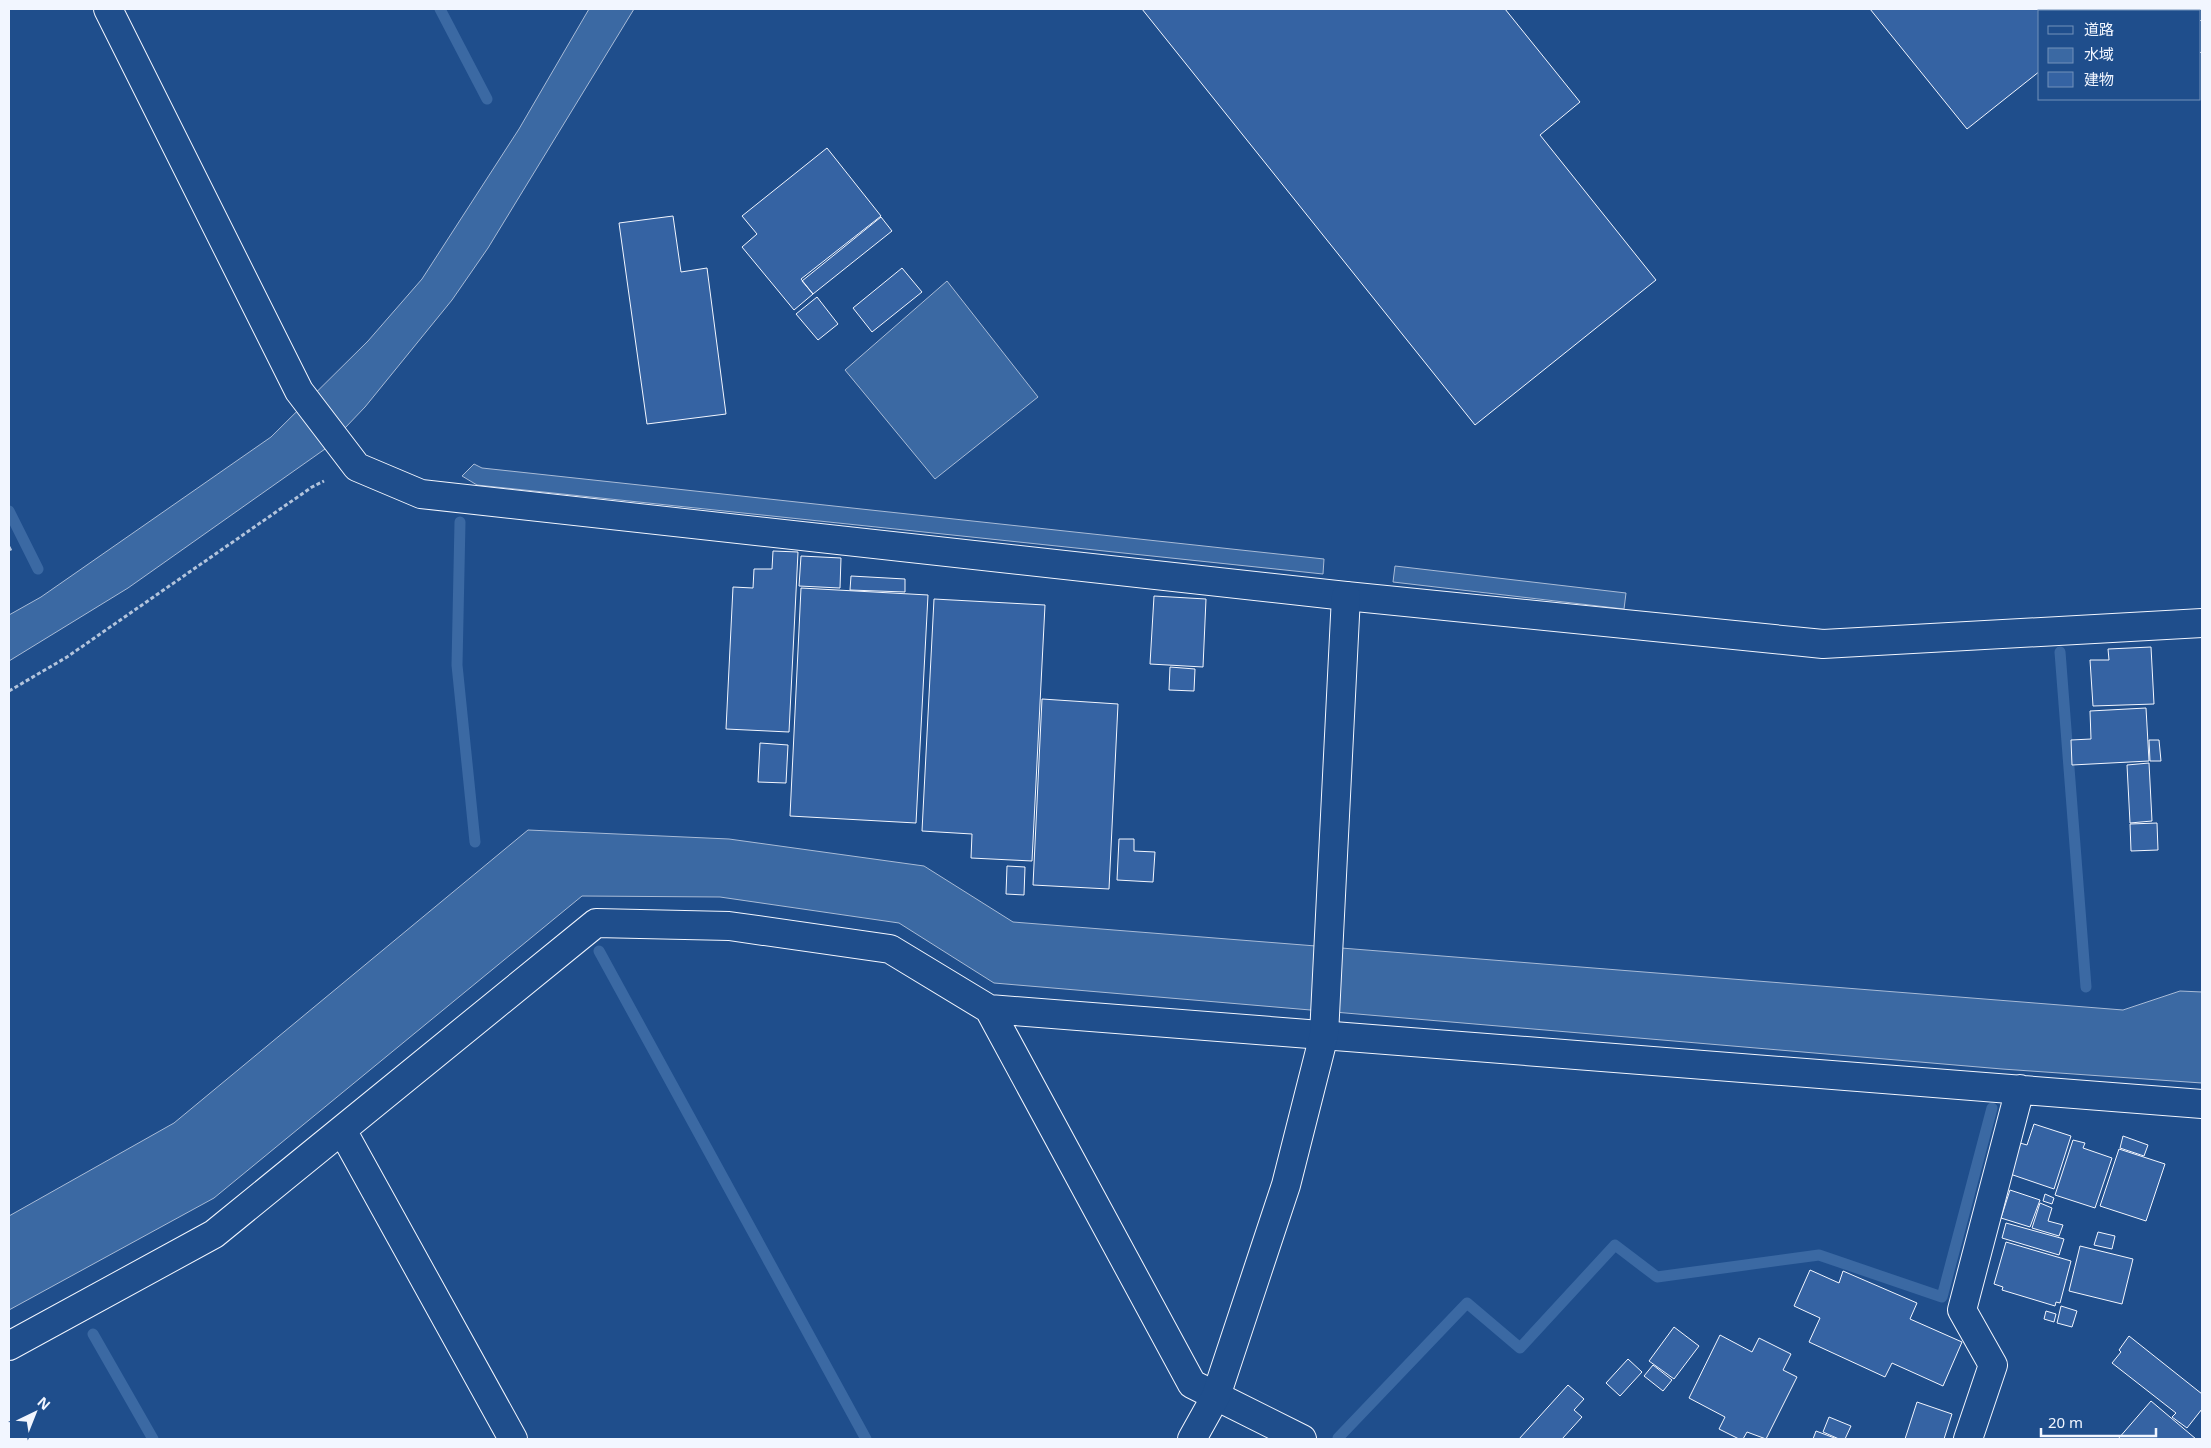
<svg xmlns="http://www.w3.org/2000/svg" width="2211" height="1448" font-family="'Noto Sans','Noto Sans JP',sans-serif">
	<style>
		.water { fill: #3b69a3; stroke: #a8bbd7 }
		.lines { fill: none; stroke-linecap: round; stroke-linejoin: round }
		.stream { stroke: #3b69a3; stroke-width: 11 }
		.building { fill: #3563a3; stroke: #f2f6ff }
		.street-casing { stroke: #f2f6ff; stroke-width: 30 }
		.secondary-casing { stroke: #f2f6ff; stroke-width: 30 }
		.path { stroke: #b3c4dc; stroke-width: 3; stroke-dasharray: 4 2.5; stroke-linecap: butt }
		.street { stroke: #1f4e8c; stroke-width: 28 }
		.secondary { stroke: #1f4e8c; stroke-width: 28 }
	</style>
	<rect width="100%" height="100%" fill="#1f4e8c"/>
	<path class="water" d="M589 9H634L488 248 452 300 365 407 325 449 128 588 9 661V615L41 597 271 437 368 341 422 279 519 129Z
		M947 281 1038 397 935 479 845 370Z
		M474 464 482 468 1324 559 1323 574 477 485 462 476Z
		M1395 566 1626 593 1624 609 1393 582Z
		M528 830 729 839 924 866 1013 922 2123 1010 2180 991 2202 992V1083L2002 1069 994 983 899 923 720 897 582 896 214 1198 9 1310V1216L174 1123Z"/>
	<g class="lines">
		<path class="stream" d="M440 9 487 99
			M9 511 38 569
			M460 522 457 665 475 842
			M2060 652 2086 987
			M599 951 866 1439
			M93 1334 153 1439
			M1338 1438 1467 1303 1520 1348 1615 1245 1657 1277 1819 1255 1942 1297 1992 1108"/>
	</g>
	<path class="building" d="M1142 9H1505L1580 102 1540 135 1656 280 1475 425Z
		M1870 9H2043L2045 11H2040V71L1967 129Z
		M827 148 881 216 801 279 813 294 794 310 742 247 757 234 742 216Z
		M673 216 681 272 707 268 726 414 647 424 619 223Z
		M881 217 892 231 813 294 802 281Z
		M902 268 922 292 872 332 853 308Z
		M817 297 838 324 818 340 796 314Z
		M773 551 798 552 789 732 726 729 733 587 753 588 754 569H772Z
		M801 556 841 558 840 588 799 586Z
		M851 576 905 579V592L850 590Z
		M801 588 928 595 916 823 790 816Z
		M1154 596 1206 599 1203 667 1150 664Z
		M934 599 1045 605 1032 861 971 858 972 834 922 831Z
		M2151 647 2154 704 2093 706 2090 660H2109L2108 649Z
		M1170 667 1195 669 1194 691 1169 690Z
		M1042 699 1118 704 1109 889 1033 885Z
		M2146 708 2149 761 2072 765 2071 740 2091 739 2090 711Z
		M2149 740H2159L2161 761H2150Z
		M760 743 788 745 786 783 758 782Z
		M2149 763 2152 821 2130 823 2127 765Z
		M2157 823 2158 850 2131 851 2130 824Z
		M1119 839H1134V851L1155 852 1153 882 1117 880Z
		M1007 866 1025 867 1024 895 1006 894Z
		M2034 1124 2071 1136 2054 1189 2010 1174 2020 1143 2027 1145Z
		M2123 1136 2148 1145 2144 1156 2120 1148Z
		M2073 1140 2085 1143 2083 1148 2112 1158 2095 1208 2055 1195Z
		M2119 1149 2165 1164 2146 1221 2100 1206Z
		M2010 1190 2040 1200 2030 1227 2001 1218Z
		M2045 1194 2054 1198 2052 1204 2043 1201Z
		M2040 1203 2052 1208 2048 1221 2063 1225 2059 1236 2032 1228Z
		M2006 1223 2064 1239 2059 1255 2002 1238Z
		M2098 1232 2115 1236 2112 1249 2094 1245Z
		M2006 1242 2071 1261 2060 1303 2056 1302 2055 1306 2002 1290 2003 1287 1994 1284Z
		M2080 1246 2133 1259 2122 1304 2069 1291Z
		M1810 1270 1839 1283 1843 1271 1917 1303 1910 1319 1962 1342 1943 1386 1892 1363 1885 1377 1809 1342 1820 1318 1794 1306Z
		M2061 1306 2077 1311 2072 1327 2057 1323Z
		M2046 1311 2056 1314 2054 1322 2044 1319Z
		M1674 1327 1699 1346 1674 1379 1649 1361Z
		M1720 1335 1752 1352 1759 1338 1791 1354 1783 1370 1797 1377 1766 1439 1747 1432 1743 1439H1739L1719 1429 1725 1417 1689 1398Z
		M2129 1336 2202 1394V1409L2187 1428 2172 1417 2176 1413 2112 1363 2121 1352 2119 1350Z
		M1628 1359 1642 1372 1620 1396 1606 1383Z
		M1653 1365 1672 1380 1663 1391 1644 1376Z
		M1568 1385 1584 1399 1574 1410 1582 1417 1562 1439H1519Z
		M2151 1401 2196 1439H2118Z
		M1917 1402 1952 1414 1944 1439H1905Z
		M1829 1417 1851 1426 1845 1439H1839L1823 1432Z
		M1816 1431 1837 1439H1813Z"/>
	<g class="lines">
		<g class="street-casing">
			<path id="street" d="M108 9 299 391 357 467 421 494 1346 596 1823 644 2202 623
				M989 1009 1192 1384 1302 1439
				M342 1130 513 1439
				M9 1346 214 1234 596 923 729 926 890 949 989 1009 2202 1104
				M1968 1439 1993 1365 1962 1310 2020 1089"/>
		</g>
		<g class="secondary-casing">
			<path id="secondary" d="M2179 9 2181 11
				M2200 35 2202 38
				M1192 1439 1216 1396 1286 1185 1324 1035 1346 596"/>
		</g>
		<path class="path" d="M9 547 11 551
			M9 691 67 657 312 487 324 481"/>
		<use href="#street" class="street"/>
		<use href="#secondary" class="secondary"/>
	</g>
	<rect width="2211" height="1448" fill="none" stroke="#f2f6ff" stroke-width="20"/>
	<rect x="2038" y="10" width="162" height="90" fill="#1f4e8c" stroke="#7391ba"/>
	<rect x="2048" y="26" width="25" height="8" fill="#1f4e8c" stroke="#7391ba"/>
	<text x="2084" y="35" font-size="15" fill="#f2f6ff">道路</text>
	<rect x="2048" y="48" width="25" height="15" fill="#3b69a3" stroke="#7391ba"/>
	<text x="2084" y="60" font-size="15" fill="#f2f6ff">水域</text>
	<rect x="2048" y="72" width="25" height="15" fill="#3563a3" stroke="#7391ba"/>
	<text x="2084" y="85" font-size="15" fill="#f2f6ff">建物</text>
	<g transform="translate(35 1413) rotate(43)" stroke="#1f4e8c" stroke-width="4" paint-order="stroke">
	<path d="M0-4L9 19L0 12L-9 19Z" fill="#f2f6ff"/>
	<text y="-8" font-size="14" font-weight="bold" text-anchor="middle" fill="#f2f6ff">N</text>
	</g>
	<path d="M2041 1428v8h115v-8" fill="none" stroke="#f2f6ff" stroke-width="2.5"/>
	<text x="2048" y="1428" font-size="15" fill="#f2f6ff" stroke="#1f4e8c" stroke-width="4" paint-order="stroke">20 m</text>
</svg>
